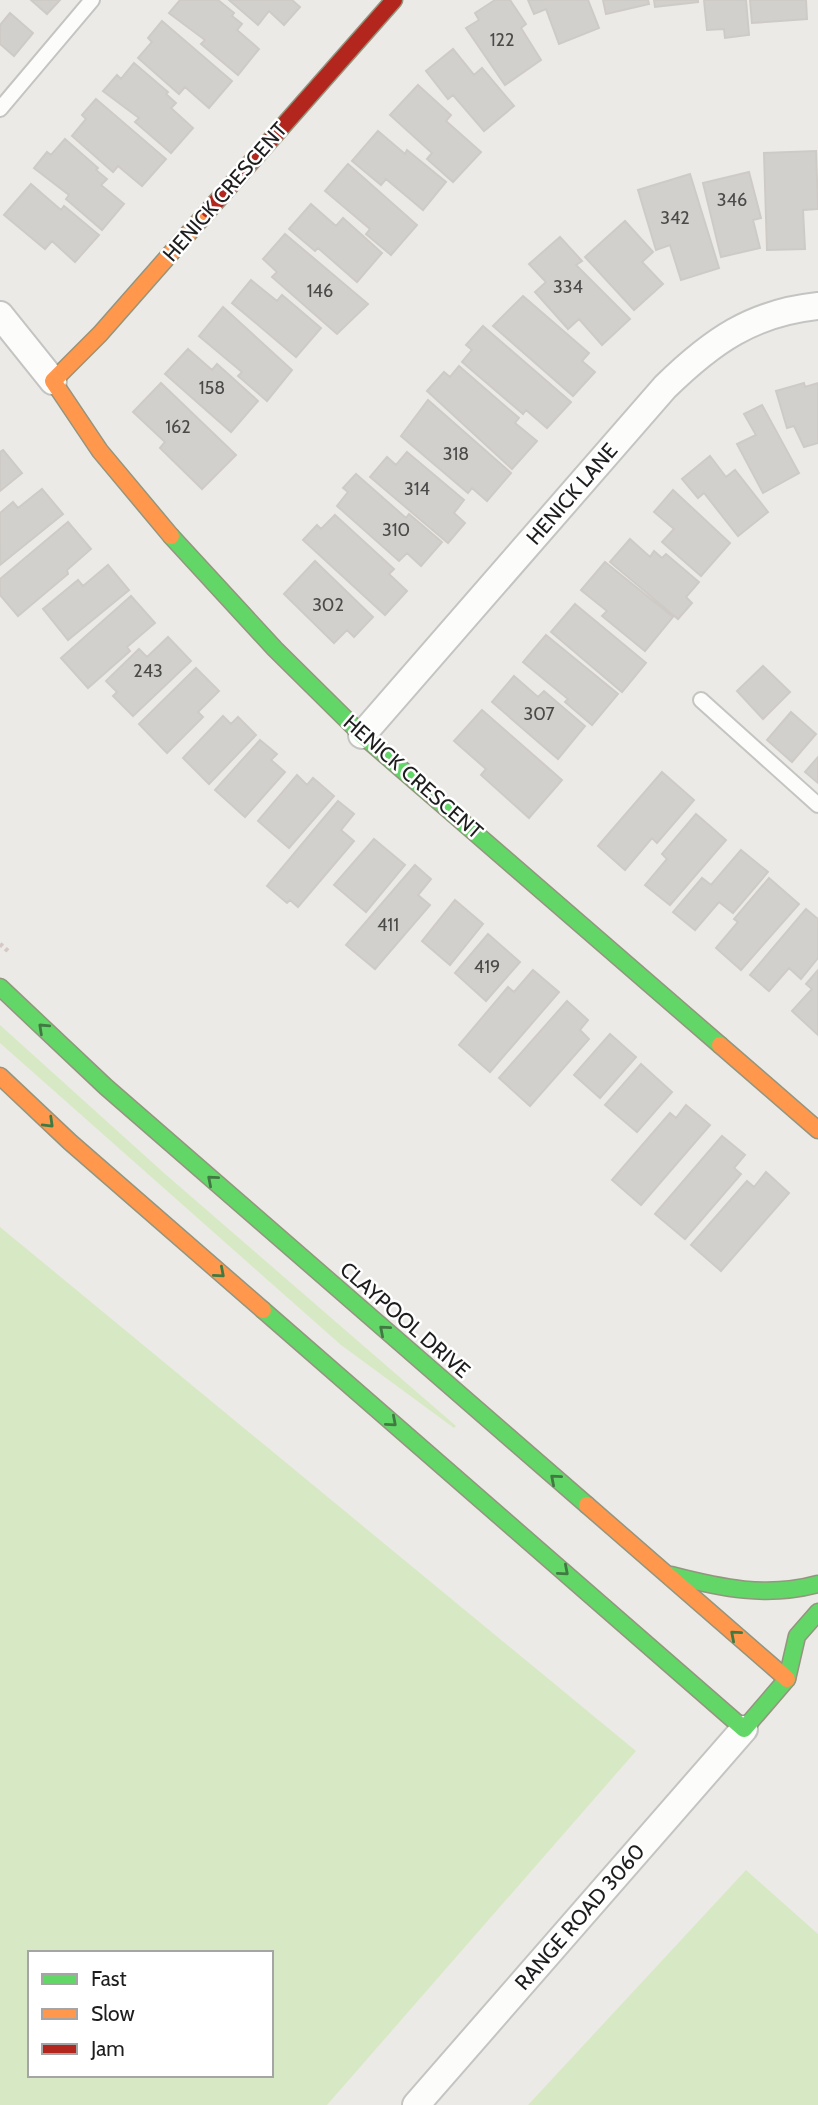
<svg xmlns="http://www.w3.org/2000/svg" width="818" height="2105" font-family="Cabin,sans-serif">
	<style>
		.grass { fill: #d7e9c4; fill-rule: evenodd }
		.building { fill: #d2d0cd; stroke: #cecbc7; stroke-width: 2 }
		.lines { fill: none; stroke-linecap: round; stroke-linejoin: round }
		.lane-casing { stroke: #c4c4c2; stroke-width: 18 }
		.street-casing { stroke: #c4c4c2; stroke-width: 30 }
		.fast-casing { stroke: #93957e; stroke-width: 19 }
		.slow-casing { stroke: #93957e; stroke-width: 19 }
		.jam-casing { stroke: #93957e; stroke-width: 19 }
		.path { stroke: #d6c8c5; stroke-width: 4.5; stroke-dasharray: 3.5 3.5; stroke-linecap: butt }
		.lane { stroke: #fcfcfb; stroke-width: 14 }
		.street { stroke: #fcfcfb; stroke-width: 26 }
		.fast { stroke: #63d668; stroke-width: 16 }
		.slow { stroke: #ff974d; stroke-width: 16 }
		.jam { stroke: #b3261e; stroke-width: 16 }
		.oneway { stroke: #407a42 }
		.labels { text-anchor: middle; stroke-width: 5; stroke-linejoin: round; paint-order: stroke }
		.number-label { font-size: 18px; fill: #4a4a49 }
		.street-label { font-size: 21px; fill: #1d1d1d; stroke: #fff }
	</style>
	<rect width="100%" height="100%" fill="#ebeae6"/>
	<path class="grass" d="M0 1025 164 1173 456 1426 454 1428 341 1345 0 1043Z
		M0 1227 636 1751 327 2105H0ZM30 1953H271V2075H30Z
		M746 1870 818 1934V2105H528Z"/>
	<path class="building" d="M31 0H60L47 14Z
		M180 0H218L234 13 232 16 242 24 237 30 259 49 238 75 201 44 205 40 169 13Z
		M229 0H292L300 7 284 25 269 11 258 25Z
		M495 0H510L526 24 521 28 541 60 505 85 466 28 479 20 475 13Z
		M528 0H588L599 28 559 44 546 9 534 14Z
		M603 0H648L649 4 606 14Z
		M654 0H698V2L655 7Z
		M704 0H746L749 35 725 38 724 29 707 30Z
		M750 0H806L807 19 752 23Z
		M10 13 33 33 14 56 0 44V25Z
		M162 21 232 81 209 108 185 87 179 94 138 58 152 42 148 38Z
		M453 49 474 75 482 68 514 106 484 131 453 95 448 99 426 71Z
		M134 63 168 92 166 94 176 103 171 108 193 128 171 153 135 122 139 118 103 91 117 75 121 79Z
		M418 85 451 115 446 121 481 152 453 182 427 159 432 153 390 115Z
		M96 99 166 159 142 186 118 166 113 172 72 136 86 119 82 115Z
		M378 131 405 154 407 150 446 182 423 210 386 179 381 185 352 161Z
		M65 139 98 168 96 170 107 179 101 185 124 204 102 230 66 199 69 195 34 168 47 152 51 155Z
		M816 151 818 209 803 210 805 249 767 250 764 153Z
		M348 164 417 225 391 255 366 234 370 229 325 191Z
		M749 172 761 218 753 220 760 248 721 257 703 183Z
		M690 174 719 268 681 280 670 245 656 250 638 190Z
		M31 184 61 210 64 206 99 235 75 262 52 241 45 249 4 215Z
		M311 204 336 226 343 218 382 253 357 282 318 248 315 251 289 229Z
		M625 221 653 252 642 262 663 284 634 310 585 257Z
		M285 234 368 304 337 334 272 277 277 272 263 259Z
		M560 237 582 261 576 265 630 319 602 345 579 319 568 329 535 292 546 282 529 264Z
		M251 280 277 301 282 295 321 328 296 357 232 303Z
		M523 296 589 353 582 361 595 372 573 396 493 326Z
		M223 307 292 370 267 401 238 376 242 372 199 336Z
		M483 326 571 402 547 428 526 410 523 414 462 362 472 350 466 345Z
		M188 349 212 370 217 364 258 401 231 432 165 374Z
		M459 366 519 418 515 423 537 441 512 469 427 391 444 372 450 377Z
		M161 383 236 455 202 489 160 448 165 442 133 412Z
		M804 383 805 387 818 383V443L804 447 794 426 787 428 776 391Z
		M428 400 511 473 487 501 472 488 468 493 401 436Z
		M762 405 799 473 763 493 737 444 756 435 744 414Z
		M3 450 22 473 0 491V452Z
		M407 452 464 500 454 513 465 523 448 543 370 477 387 457 396 465Z
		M710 456 726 477 735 470 768 512 738 536 704 493 698 498 682 479Z
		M356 474 406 518 409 514 442 542 421 566 407 553 399 561 337 506 348 492 343 488Z
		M42 489 63 514 0 565V513L13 502 18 508Z
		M673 490 730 543 701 576 662 542 674 529 654 512Z
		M335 515 394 569 389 574 407 591 385 615 303 540 317 525 321 529Z
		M68 522 91 549 67 570 68 574 18 616 0 595V579Z
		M630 539 650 557 654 551 662 558 666 554 699 582 686 597 692 603 678 619 610 562Z
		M315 561 373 617 354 637 347 630 334 643 284 594Z
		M605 562 673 617 645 651 602 616 607 611 581 590Z
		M108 565 129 590 68 640 43 609 78 580 83 586Z
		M131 596 155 623 127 647 130 651 88 688 61 658Z
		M575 604 646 663 622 692 551 632Z
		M546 635 618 694 592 725 565 702 568 699 523 662Z
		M168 637 191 661 133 716 113 696 117 692 106 681 139 649 147 657Z
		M763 666 790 692 763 719 737 691Z
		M196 668 219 691 198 712 203 717 167 753 139 724Z
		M514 676 538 697 544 691 585 726 558 759 492 702Z
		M482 710 562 780 529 818 481 775 486 769 454 741Z
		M791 712 816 734 792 762 767 740Z
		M223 716 231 724 238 717 256 735 209 784 183 758Z
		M260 740 277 754 271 760 285 772 245 817 215 790Z
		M818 757V783L805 772Z
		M662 772 694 800 657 843 652 838 625 870 598 846Z
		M297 775 307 785 313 778 334 796 289 848 258 821Z
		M338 801 354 814 341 830 354 841 298 907 290 900 287 903 267 886Z
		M696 814 726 840 670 905 645 885 667 859 662 854Z
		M374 839 405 865 366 912 334 885Z
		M741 850 768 872 733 913 719 902 695 930 673 912 702 878 711 885Z
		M415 865 431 879 418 895 430 905 375 969 346 945Z
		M769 878 799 904 741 970 716 948 738 922 734 919Z
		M455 900 483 924 450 965 422 941Z
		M806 909 818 919V958L801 979 789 968 769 991 750 975Z
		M488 934 520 962 486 1001 455 973Z
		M533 970 559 992 490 1072 459 1045 508 987 514 992Z
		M818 970V1035L792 1011 812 989 806 984Z
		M567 1001 588 1020 580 1030 589 1039 530 1106 499 1078Z
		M610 1034 636 1057 600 1098 574 1075Z
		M641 1064 672 1092 637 1132 605 1105Z
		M686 1105 710 1125 641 1205 612 1180 670 1113 676 1118Z
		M722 1136 745 1155 734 1168 741 1174 685 1239 655 1214Z
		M766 1172 789 1193 721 1271 691 1245 747 1181 754 1187Z"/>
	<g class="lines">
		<g class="lane-casing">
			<path id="lane" d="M0 109 92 0
				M701 700 818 805"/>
		</g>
		<g class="street-casing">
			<path id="street" d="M0 315 53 381
				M362 735 665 387C712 341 752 313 818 306
				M416 2105 744 1729"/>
		</g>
		<g class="fast-casing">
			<path id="fast" d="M171 536 275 649 362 735 720 1045
				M0 987 106 1087 587 1505
				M263 1310 744 1729 787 1679 797 1636 818 1612
				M671 1575C721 1588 767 1598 818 1584"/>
		</g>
		<g class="slow-casing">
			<path id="slow" d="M171 536 100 451 53 381 100 334 209 210
				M720 1045 818 1130
				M0 1076 70 1142 263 1310
				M587 1505 787 1679"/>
		</g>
		<g class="jam-casing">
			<path id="jam" d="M209 210 394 0"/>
		</g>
		<path class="path" d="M0 944 8 951"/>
		<use href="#lane" class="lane"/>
		<use href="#street" class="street"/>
		<use href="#fast" class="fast"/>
		<use href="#slow" class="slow"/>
		<use href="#jam" class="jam"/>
	</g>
	<defs><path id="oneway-chevron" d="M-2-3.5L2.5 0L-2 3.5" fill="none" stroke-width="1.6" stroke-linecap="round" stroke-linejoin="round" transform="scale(1.75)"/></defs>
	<g class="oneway">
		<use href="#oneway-chevron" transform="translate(43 1028) rotate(-137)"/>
		<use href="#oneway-chevron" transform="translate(49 1123) rotate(44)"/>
		<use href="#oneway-chevron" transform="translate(212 1180) rotate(-139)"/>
		<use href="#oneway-chevron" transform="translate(220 1273) rotate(41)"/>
		<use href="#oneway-chevron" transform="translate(384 1330) rotate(-139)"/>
		<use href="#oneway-chevron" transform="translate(392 1422) rotate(41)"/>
		<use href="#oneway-chevron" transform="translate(555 1479) rotate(-139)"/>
		<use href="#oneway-chevron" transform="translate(564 1571) rotate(41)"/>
		<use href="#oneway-chevron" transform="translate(735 1635) rotate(-139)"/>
	</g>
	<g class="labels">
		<g class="number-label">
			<text x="502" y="46">122</text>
			<text x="732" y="206">346</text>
			<text x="675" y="224">342</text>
			<text x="568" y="293">334</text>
			<text x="320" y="297">146</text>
			<text x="212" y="394">158</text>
			<text x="178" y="433">162</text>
			<text x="456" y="460">318</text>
			<text x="417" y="495">314</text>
			<text x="396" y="536">310</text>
			<text x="328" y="611">302</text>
			<text x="148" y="677">243</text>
			<text x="539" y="720">307</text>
			<text x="388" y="931">411</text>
			<text x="487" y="973">419</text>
		</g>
		<g class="street-label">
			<text transform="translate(225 192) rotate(-49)" y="7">HENICK CRESCENT</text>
			<text transform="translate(572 494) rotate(-49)" y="7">HENICK LANE</text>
			<text transform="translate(413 777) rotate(41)" y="7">HENICK CRESCENT</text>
			<text transform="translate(405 1320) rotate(41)" y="7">CLAYPOOL DRIVE</text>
			<text transform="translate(580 1917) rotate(-49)" y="7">RANGE ROAD 3060</text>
		</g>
	</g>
	<rect x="28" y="1951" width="245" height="126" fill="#ffffff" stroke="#a5a5a5" stroke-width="2"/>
	<rect x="42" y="1974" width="35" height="10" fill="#63d668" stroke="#a5a5a5" stroke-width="2"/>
	<text x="91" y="1986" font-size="21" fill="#1d1d1d">Fast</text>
	<rect x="42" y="2009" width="35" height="10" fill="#ff974d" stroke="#a5a5a5" stroke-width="2"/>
	<text x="91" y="2021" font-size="21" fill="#1d1d1d">Slow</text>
	<rect x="42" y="2044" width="35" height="10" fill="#b3261e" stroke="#a5a5a5" stroke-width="2"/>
	<text x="91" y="2056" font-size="21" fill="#1d1d1d">Jam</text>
</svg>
